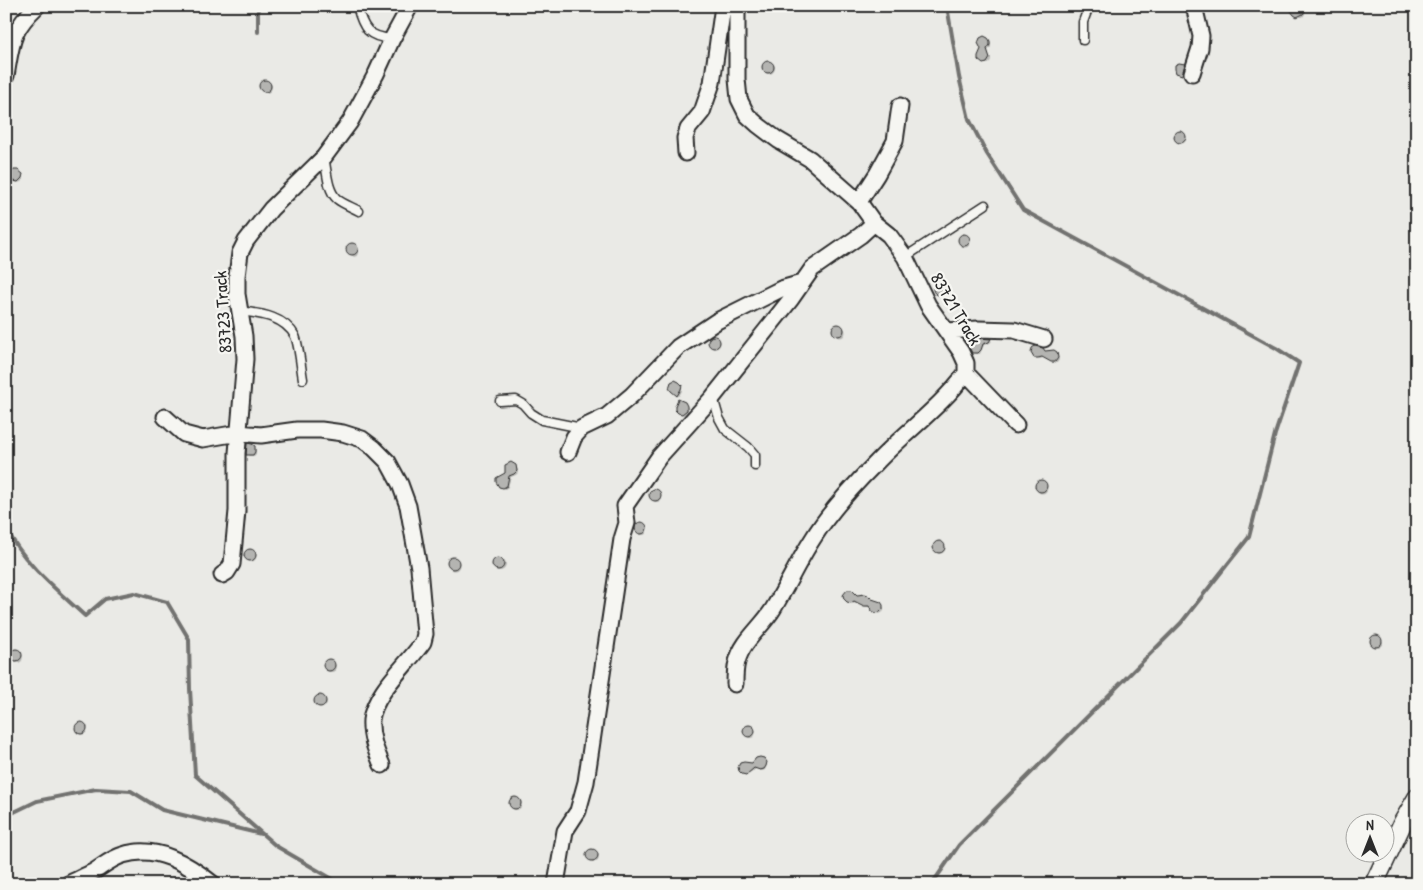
<svg xmlns="http://www.w3.org/2000/svg" width="1423" height="890" font-family="'Patrick Hand',sans-serif">
	<style>
		.shadow { fill: #0003 }
		.lines { fill: none; stroke-linecap: round; stroke-linejoin: round }
		.stream { stroke: #727270; stroke-width: 4 }
		.building { fill: #b4b4b1; stroke: #2b2b2b }
		.service-casing { stroke: #2b2b2b; stroke-width: 11 }
		.minor-casing { stroke: #2b2b2b; stroke-width: 19 }
		.tertiary-casing { stroke: #2b2b2b; stroke-width: 21 }
		.service { stroke: #f6f6f2; stroke-width: 8 }
		.minor { stroke: #f6f6f2; stroke-width: 15 }
		.tertiary { stroke: #f6f6f2; stroke-width: 18 }
		.labels { text-anchor: middle; stroke-width: 4.5; stroke-linejoin: round; paint-order: stroke }
		.street-label { font-size: 18px; fill: #2b2b2b; stroke: #f6f6f2 }
	</style>
	<rect width="100%" height="100%" fill="#eaeae6"/>
	<filter id="ink" filterUnits="userSpaceOnUse"><feTurbulence type="fractalNoise" baseFrequency=".02" numOctaves="2"/><feDisplacementMap in="SourceGraphic" scale="10" xChannelSelector="R" yChannelSelector="G"/><feConvolveMatrix kernelMatrix="1 2 1 2 8 2 1 2 1" color-interpolation-filters="sRGB"/></filter>
	<g filter="url(#ink)">
		<path class="shadow" d="M1305 9V14L1303 17H1300L1296 14Z
			M989 41 991 43V47L988 51 991 60 989 64H986L981 61Z
			M763 68a6 6 0 1 1 12 0a6 6 0 1 1-12 0Z
			M1185 65 1186 66 1184 76 1181 75 1179 73Z
			M260 87a6 6 0 1 1 12 0a6 6 0 1 1-12 0Z
			M1175.5 138a5.5 5.5 0 1 1 11 0a5.5 5.5 0 1 1-11 0Z
			M18 171 23 177V180L21 182 18 183 11 181 6 184V176Z
			M959.5 242a5.5 5.5 0 1 1 11 0a5.5 5.5 0 1 1-11 0Z
			M350 245H354L359 250 357 256 354 257 348 252V247Z
			M934.5 290a5.5 5.5 0 1 1 11 0a5.5 5.5 0 1 1-11 0Z
			M834.5 332a5.5 5.5 0 1 1 11 0a5.5 5.5 0 1 1-11 0Z
			M709.5 343a5.5 5.5 0 1 1 11 0a5.5 5.5 0 1 1-11 0Z
			M978 340 992 341 990 343 984 345 980 354H975L973 353Z
			M1054 351 1058 355 1059 360 1057 363H1053L1045 357 1040 359 1035 357 1045 352Z
			M681 385 682 388V391L679 396 672 391Z
			M686 405 688 408V412L684 415 681 414 676 410Z
			M252 445 256 449V454L254 456H249L248 455Z
			M516 467 518 470V473L516 475 511 477 508 487 505 489 500 487 498 486 506 474Z
			M1036.5 488a5.5 5.5 0 1 1 11 0a5.5 5.5 0 1 1-11 0Z
			M655 490 661 494V500L658 502H655L650 495 652 491Z
			M641 523 647 527V533L644 535H641L636 529 637 524Z
			M934.5 548a5.5 5.5 0 1 1 11 0a5.5 5.5 0 1 1-11 0Z
			M245.5 556a5.5 5.5 0 1 1 11 0a5.5 5.5 0 1 1-11 0Z
			M494 565a6 6 0 1 1 12 0a6 6 0 1 1-12 0Z
			M448.5 565a5.5 5.5 0 1 1 11 0a5.5 5.5 0 1 1-11 0Z
			M856 596 882 605 884 608V611L882 613 879 614 871 607H866L857 602 853 604 848 601Z
			M1374 636H1377L1383 642V645L1379 648 1374 647 1371 642V638Z
			M15 651H18L23 656 22 661 19 663 16 662 12 658V653Z
			M328 660H331L336 666 335 671 332 672H329L325 667 324 664Z
			M317 696H320L326 700 327 703 326 706 323 708 318 705 315 701Z
			M76.5 729a5.5 5.5 0 1 1 11 0a5.5 5.5 0 1 1-11 0Z
			M747 726H751L756 732 754 737 751 738 745 733V728Z
			M764 761 767 765 765 770 762 771 756 769 747 776 742 773 752 765Z
			M510 804a6 6 0 1 1 12 0a6 6 0 1 1-12 0Z
			M591 850H594L599 856 598 861 596 862H592L588 857V852Z"/>
		<g class="lines">
			<path class="stream" d="M258 6V32
				M6 528C24 564 56 589 85 616L105 599 134 593 167 602 189 639 190 689 195 775 276 846 341 884
				M6 816 37 801 96 789 131 791 162 810 261 834
				M932 884 959 845 1181 623 1249 537 1275 434 1299 363 1276 348 1023 210 987 154 969 119 959 77 947 6"/>
		</g>
		<path class="building" d="M1287 6H1308L1303 14 1297 17 1294 15Z
			M984 36 988 38 990 41V45L987 49 990 58 987 63 983 64 978 60V56L981 49 978 43 980 38Z
			M762 67a6 6 0 1 1 12 0a6 6 0 1 1-12 0Z
			M1179 63 1185 64 1182 75 1176 73 1175 69V65Z
			M259 86a6 6 0 1 1 12 0a6 6 0 1 1-12 0Z
			M1174 137a6 6 0 1 1 12 0a6 6 0 1 1-12 0Z
			M14 170H18L23 174 22 178 18 182 6 179V175Z
			M958 240a6 6 0 1 1 12 0a6 6 0 1 1-12 0Z
			M346 249a6 6 0 1 1 12 0a6 6 0 1 1-12 0Z
			M933 289a6 6 0 1 1 12 0a6 6 0 1 1-12 0Z
			M832 330a6 6 0 1 1 12 0a6 6 0 1 1-12 0Z
			M708 342a6 6 0 1 1 12 0a6 6 0 1 1-12 0Z
			M978 338 991 339 989 342 983 344 981 350 978 353H972L969 347 970 344 976 341Z
			M1035 346 1043 348 1045 351 1054 350 1057 352 1058 358 1055 362H1051L1042 357 1038 358H1034L1031 353 1032 348Z
			M675 380 679 382 682 385 681 389 677 396 671 391 669 388 671 382Z
			M678 399 685 402 687 406V410L682 414 678 413 675 410V406Z
			M247 443 252 444 255 446V452L253 455H246Z
			M511 462 516 465 517 471 514 474 509 476 507 486 503 488 499 487 496 482V478L505 473V465Z
			M1035 486a6 6 0 1 1 12 0a6 6 0 1 1-12 0Z
			M649 495a6 6 0 1 1 12 0a6 6 0 1 1-12 0Z
			M635 528a6 6 0 1 1 12 0a6 6 0 1 1-12 0Z
			M933 547a6 6 0 1 1 12 0a6 6 0 1 1-12 0Z
			M244 555a6 6 0 1 1 12 0a6 6 0 1 1-12 0Z
			M447 563a6 6 0 1 1 12 0a6 6 0 1 1-12 0Z
			M492 564a6 6 0 1 1 12 0a6 6 0 1 1-12 0Z
			M847 590H852L857 595 865 594 868 595 872 599 881 602 883 605V609L880 612 876 613 872 611 869 606H864L854 601 851 603 847 602 844 599 843 595Z
			M1370 641a6 6 0 1 1 12 0a6 6 0 1 1-12 0Z
			M10 655a6 6 0 1 1 12 0a6 6 0 1 1-12 0Z
			M323 665a6 6 0 1 1 12 0a6 6 0 1 1-12 0Z
			M314 701a6 6 0 1 1 12 0a6 6 0 1 1-12 0Z
			M75 728a6 6 0 1 1 12 0a6 6 0 1 1-12 0Z
			M743 731a6 6 0 1 1 12 0a6 6 0 1 1-12 0Z
			M760 757 764 758 767 762 766 766 764 769 760 770 754 768 746 775 742 774 739 771 738 767 740 763 744 762 752 763 756 758Z
			M509 803a6 6 0 1 1 12 0a6 6 0 1 1-12 0Z
			M586 855a6 6 0 1 1 12 0a6 6 0 1 1-12 0Z"/>
		<g class="lines">
			<g class="service-casing">
				<path id="service" d="M357 6C363 29 368 37 392 39
					M1083 40V22L1089 6
					M324 157C327 170 327 190 337 199 343 204 352 207 359 211
					M905 257 985 205
					M240 311C261 314 284 316 295 336 299 345 301 368 303 379
					M713 397 719 418 725 429 748 447 755 455V466
					M500 401 516 400 523 404 531 413 542 420 582 428"/>
			</g>
			<g class="minor-casing">
				<path id="minor" d="M1192 73 1200 48 1201 36 1194 6
					M6 76C12 41 11 31 37 6
					M686 153 685 138 688 129 702 112 712 83 723 6
					M859 202 877 174 895 141 900 106
					M947 331 978 329 1014 330 1044 339
					M966 373 1016 425
					M165 417 184 434 203 439 238 433 261 435 297 430H321L343 433 362 439 374 448 388 462 400 484 408 506 419 568 425 634 423 642C408 664 374 693 371 720 370 736 376 751 382 765
					M568 452 574 437 582 428 607 416 632 395 678 347 717 321 781 289 802 283
					M222 575 227 572 232 564 237 511V453L245 359 244 336 237 294V276L240 253 246 241 271 209 324 157 350 122 376 74 392 39 410 6
					M735 684C735 677 735 669 737 662 742 641 762 627 773 609 787 586 798 562 812 540 829 512 852 487 875 464 904 433 940 408 966 373V363L961 352 928 305 905 257 889 235 874 223 859 202 810 159 778 140 758 125 747 115 739 99 737 79V14L735 6
					M68 884C76 880 85 876 93 872 103 866 112 858 123 855 156 844 188 864 213 884
					M556 884 565 831 578 811 586 782 622 539 627 523 625 506 659 457 713 397 791 299 812 269 861 235 874 223"/>
			</g>
			<g class="tertiary-casing">
				<path id="tertiary" d="M1374 884 1403 822 1417 798"/>
			</g>
			<use href="#service" class="service"/>
			<use href="#minor" class="minor"/>
			<use href="#tertiary" class="tertiary"/>
		</g>
	</g>
	<g class="labels">
		<g class="street-label">
			<text transform="translate(956 309) rotate(59)" y="6">83721 Track</text>
			<text transform="translate(223 312) rotate(-94)" y="6">83723 Track</text>
		</g>
	</g>
	<rect width="1423" height="890" fill="none" stroke="#f6f6f2" stroke-width="25"/>
	<rect x="12" y="12" width="1398" height="865" fill="none" stroke="#2b2b2b" stroke-width="2" filter="url(#ink)"/>
	<g transform="translate(1370 838)"><circle r="24" fill="#f6f6f2" stroke="#a5a5a2"/>
	<path d="M0-4L9 19L0 12L-9 19Z" fill="#2b2b2b"/>
	<text y="-8" font-size="14" font-weight="bold" text-anchor="middle" fill="#2b2b2b">N</text>
	</g>
</svg>
